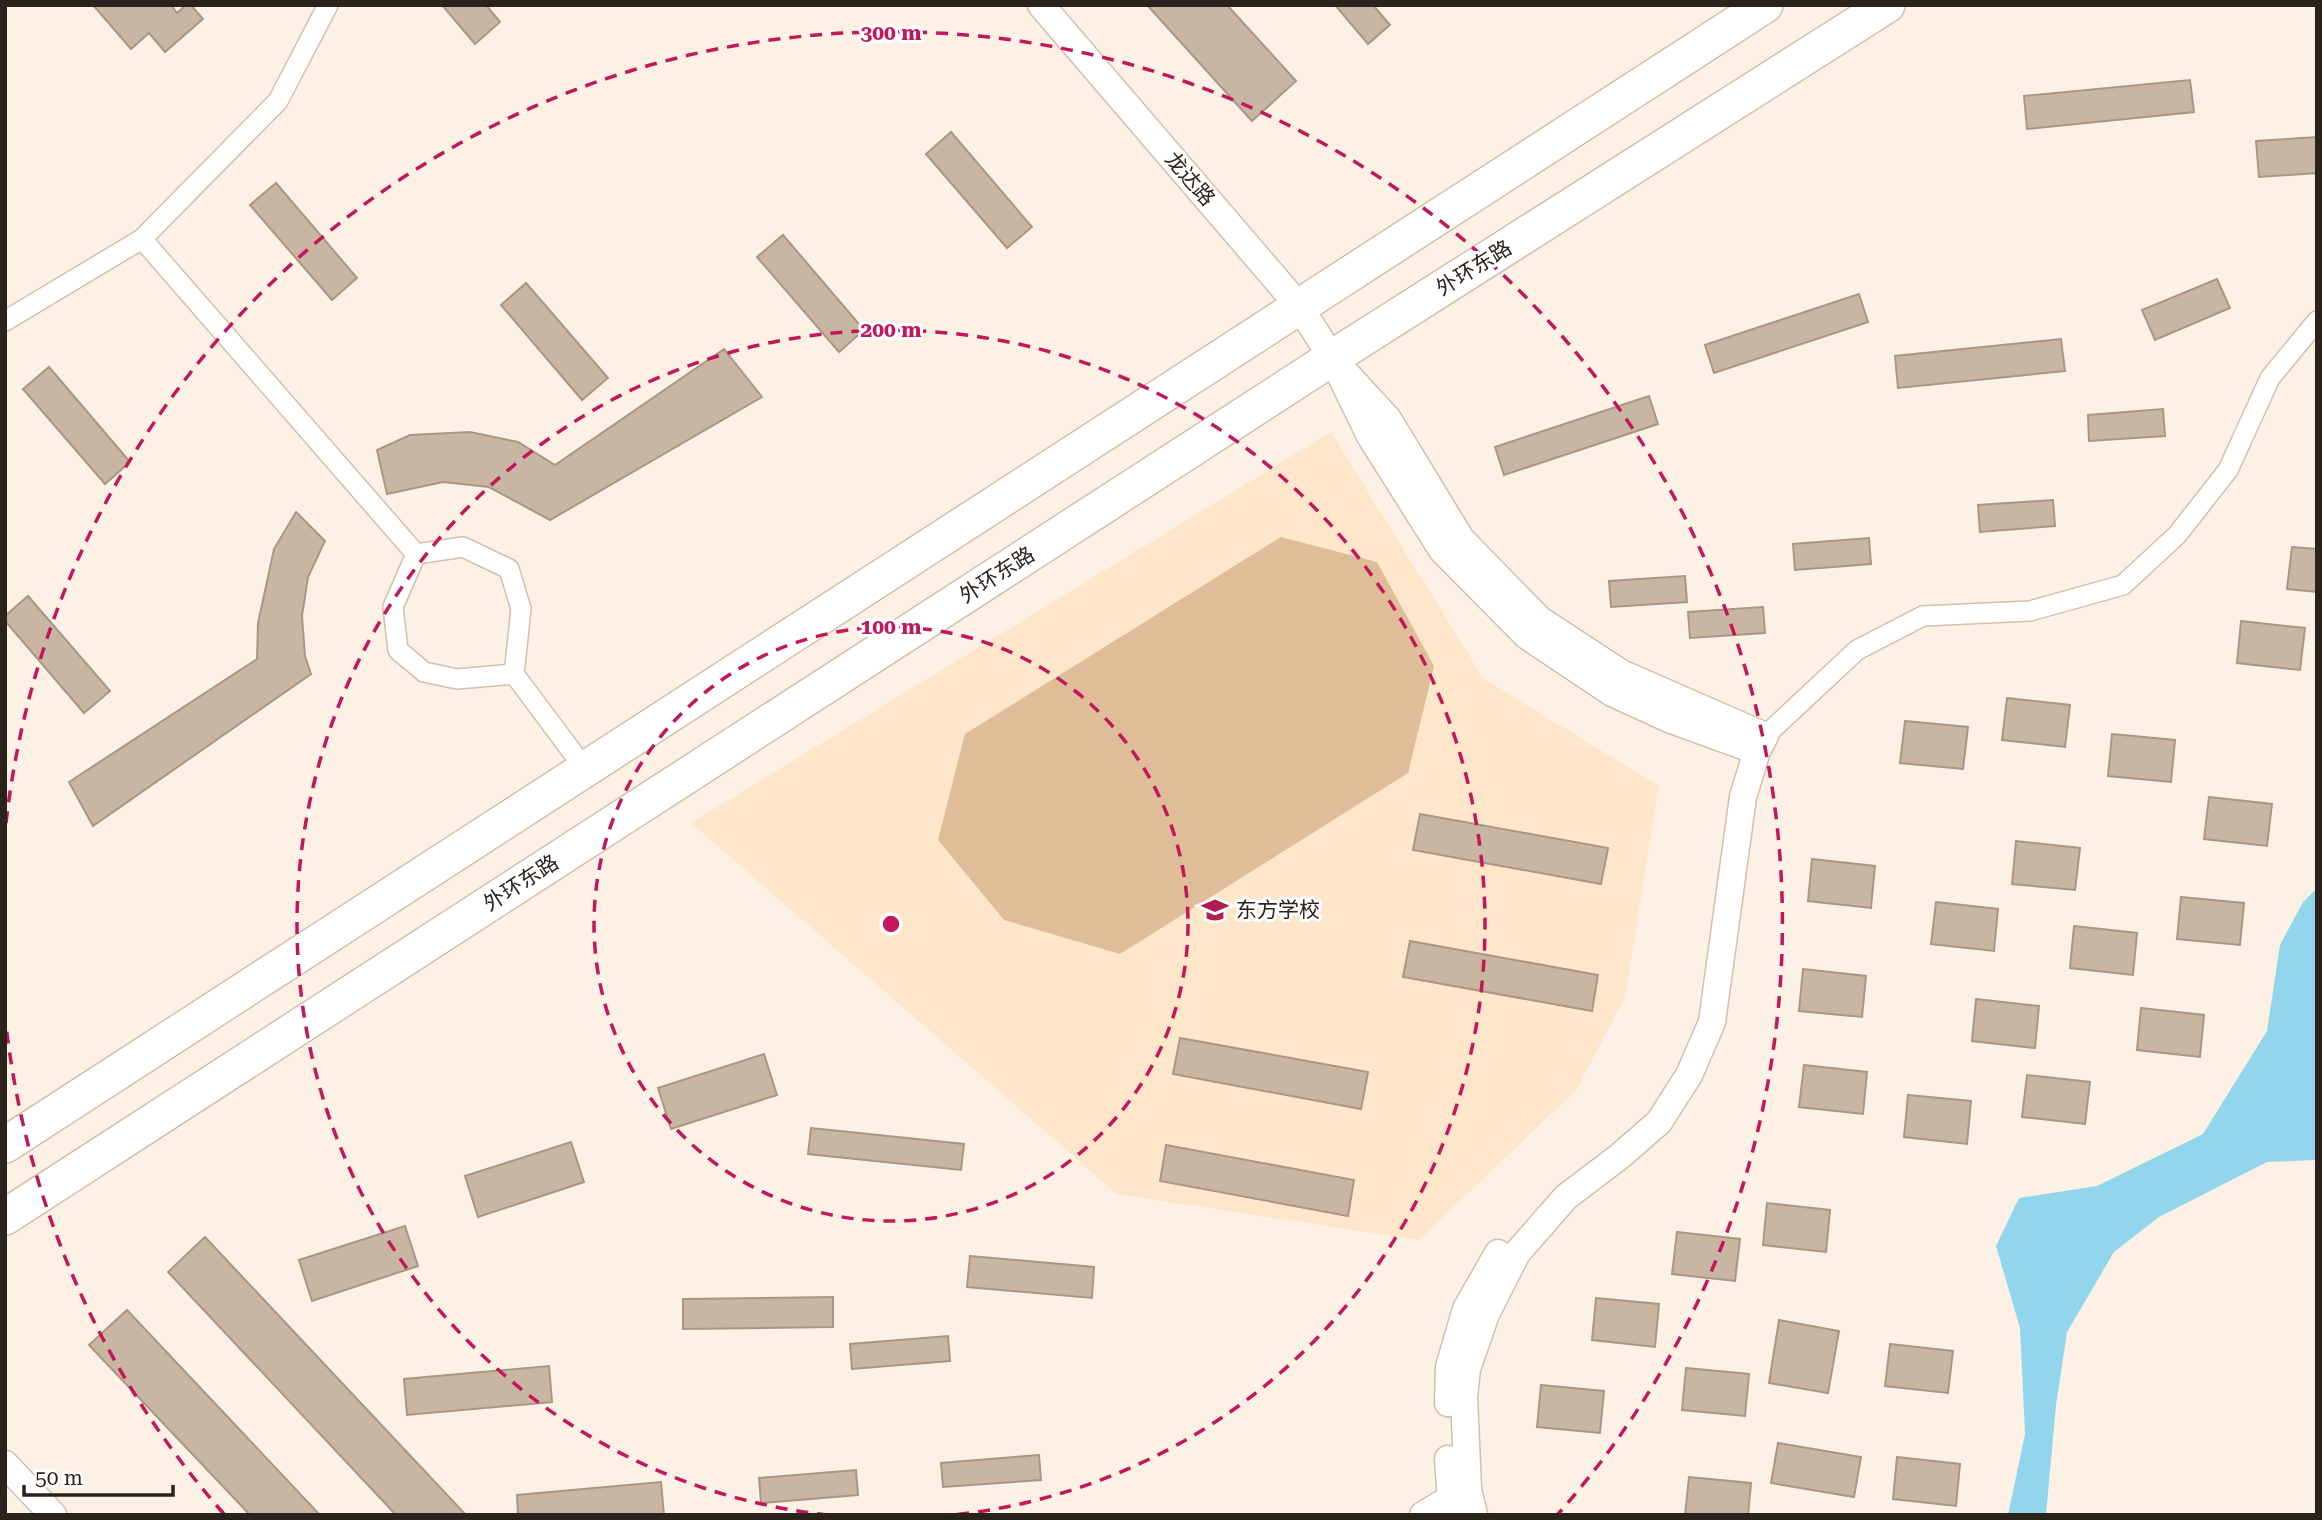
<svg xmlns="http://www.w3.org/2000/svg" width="2322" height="1520" font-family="'Roboto Serif','Noto Sans SC',serif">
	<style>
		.built { fill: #fee6cb }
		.grass { fill: #debd98 }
		.water { fill: #92d6ee }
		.building { fill: #c9b6a2; stroke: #a99784; stroke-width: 2 }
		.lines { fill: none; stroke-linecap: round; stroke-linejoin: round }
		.street-casing { stroke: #d3c0ac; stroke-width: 22 }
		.secondary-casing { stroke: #d3c0ac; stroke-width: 29 }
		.highway-casing { stroke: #d3c0ac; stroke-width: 38 }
		.street { stroke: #fff; stroke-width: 19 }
		.secondary { stroke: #fff; stroke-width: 26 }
		.highway { stroke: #fff; stroke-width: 35 }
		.ring { fill: none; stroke: #c2185b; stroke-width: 3.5; stroke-dasharray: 12 9 }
		.labels { text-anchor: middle; stroke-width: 6; stroke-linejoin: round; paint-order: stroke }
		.street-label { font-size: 21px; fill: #2a231b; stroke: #fff }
		.poi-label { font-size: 21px; fill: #2a231b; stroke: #fff; text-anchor: start }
		.centre { fill: #c2185b; stroke: #fff; stroke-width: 3.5 }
		.ring-label { font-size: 21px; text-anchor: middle; font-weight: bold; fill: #c2185b; stroke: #fff; stroke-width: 6; stroke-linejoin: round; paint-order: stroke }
	</style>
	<rect width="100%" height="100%" fill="#fcf1e4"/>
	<path class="built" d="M1331 432 1483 678 1659 786 1625 997 1577 1089 1419 1240 1117 1194 691 823Z"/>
	<path class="grass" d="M1281 537 1377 562 1434 666 1408 773 1120 954 1004 920 938 840 965 734Z"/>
	<path class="water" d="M2317 888V1160L2267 1162 2159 1217 2114 1252 2067 1332 2056 1405 2046 1515H2008L2025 1434 2020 1328 1996 1246 2019 1198 2097 1186 2203 1134 2267 1031 2280 945 2303 902Z"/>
	<path class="building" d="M93 5H171L177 13 186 5H191L203 19 165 52 149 33 131 49Z
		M442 5H486L500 22 475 44Z
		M1147 5H1227L1296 81 1252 121Z
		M1335 5H1373L1390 25 1368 44Z
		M2190 80 2194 112 2027 129 2024 96Z
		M951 132 1032 227 1007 248 926 154Z
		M2317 137V173L2259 177 2256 141Z
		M276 183 357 278 332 300 250 205Z
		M783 235 864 330 839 352 757 257Z
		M2217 279 2230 308 2155 340 2142 310Z
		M526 283 608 378 582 400 501 305Z
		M1859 294 1868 322 1714 373 1705 345Z
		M2061 339 2065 371 1898 388 1895 356Z
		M724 349 762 397 550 520 489 487 443 482 387 494 377 450 410 435 470 432 518 442 555 465Z
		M49 367 130 462 105 484 23 389Z
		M1649 396 1658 424 1504 475 1495 447Z
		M2163 409 2165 436 2089 441 2088 415Z
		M2053 500 2055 526 1980 532 1978 505Z
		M296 512 325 541 308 577 302 616 305 656 311 674 93 826 69 782 257 659 258 623 274 549Z
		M1869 538 1871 564 1795 570 1793 544Z
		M2292 547 2317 549V592L2287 589Z
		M1685 576 1687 602 1611 607 1609 581Z
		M28 596 110 691 84 713 5 621V616Z
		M1763 607 1765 633 1690 638 1688 612Z
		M2241 621 2305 628 2300 670 2237 663Z
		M2007 698 2070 705 2065 747 2002 740Z
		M1905 721 1968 727 1963 769 1900 763Z
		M2112 734 2175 740 2171 782 2108 776Z
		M2209 797 2272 804 2267 846 2204 839Z
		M1420 814 1608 848 1601 884 1413 850Z
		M2016 841 2080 848 2075 890 2012 884Z
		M1812 859 1875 866 1871 908 1808 901Z
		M2181 897 2244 903 2240 945 2177 939Z
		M1936 902 1998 909 1994 951 1931 944Z
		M2074 926 2137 933 2133 975 2070 968Z
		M1410 941 1598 975 1592 1011 1403 977Z
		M1803 969 1866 976 1862 1017 1799 1011Z
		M1976 999 2039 1006 2035 1048 1972 1041Z
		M2141 1008 2204 1015 2200 1057 2137 1050Z
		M1180 1038 1368 1072 1361 1109 1173 1074Z
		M764 1054 777 1095 671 1129 658 1088Z
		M1804 1065 1867 1072 1863 1114 1799 1107Z
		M2027 1075 2090 1082 2085 1124 2022 1117Z
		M1908 1095 1971 1101 1967 1144 1904 1137Z
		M811 1128 964 1144 961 1170 808 1154Z
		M571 1142 584 1182 478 1217 465 1176Z
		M1166 1145 1354 1180 1348 1216 1160 1181Z
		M1767 1203 1830 1210 1826 1252 1763 1245Z
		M405 1226 418 1266 312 1301 299 1260Z
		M1677 1232 1740 1239 1735 1281 1672 1274Z
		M205 1237 281 1318 466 1515H396L168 1272Z
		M970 1256 1094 1267 1092 1298 967 1287Z
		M833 1297V1327L683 1329V1299Z
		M1596 1298 1659 1304 1655 1347 1592 1340Z
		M127 1310 320 1515H250L89 1345Z
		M1779 1320 1839 1331 1828 1393 1769 1383Z
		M948 1336 950 1361 852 1369 850 1344Z
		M1890 1344 1953 1351 1948 1393 1885 1386Z
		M549 1366 552 1402 407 1415 404 1379Z
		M1686 1368 1749 1374 1745 1416 1682 1410Z
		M1541 1385 1604 1391 1600 1433 1537 1427Z
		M1778 1443 1861 1457 1854 1497 1771 1483Z
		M1039 1455 1041 1480 943 1487 941 1463Z
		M1897 1457 1960 1464 1956 1506 1893 1499Z
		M856 1470 858 1495 761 1503 759 1478Z
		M1689 1477 1751 1483 1748 1515H1685Z
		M661 1482 664 1515H518L517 1495Z"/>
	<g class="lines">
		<g class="street-casing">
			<path id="street" d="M142 239 416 554 463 547 509 569 521 609 514 674 457 679 424 672 398 650 393 607 416 554
				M5 321 142 239 278 101 328 5
				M514 674 585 769
				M1765 736 1857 650 1923 616 2030 611 2123 585 2177 535 2228 470 2270 378 2317 321"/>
		</g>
		<g class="secondary-casing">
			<path id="secondary" d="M1041 5 1299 306 1332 358 1370 436 1442 550 1527 636 1612 693 1669 719 1757 751
				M1332 358 1388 419 1461 539 1540 620 1621 673 1765 736 1757 751 1743 797 1712 1022 1689 1075 1659 1122 1620 1156 1566 1197 1517 1253 1486 1314 1467 1369 1464 1397 1468 1489 1474 1515
				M1448 1403 1449 1367 1466 1309 1498 1253
				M1448 1459 1452 1515
				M5 1464 53 1515
				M1423 1515 1463 1491"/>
		</g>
		<g class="highway-casing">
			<path id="highway" d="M5 1145 1765 5
				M5 1217 1332 358 1887 5"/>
		</g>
		<use href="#street" class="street"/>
		<use href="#secondary" class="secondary"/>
		<use href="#highway" class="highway"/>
	</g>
	<g class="ring">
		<circle cx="891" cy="924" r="297"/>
		<path d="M829 1515A594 594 0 1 1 953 1515"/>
		<path d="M224 1514A891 891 0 0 1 6 1025M6 823A891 891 0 1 1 1558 1514"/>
	</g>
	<defs>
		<g id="school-bare" transform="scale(2.1)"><path d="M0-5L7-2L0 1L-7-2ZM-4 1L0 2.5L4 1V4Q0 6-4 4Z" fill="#ae1c50" stroke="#fff" stroke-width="2.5" paint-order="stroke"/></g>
	</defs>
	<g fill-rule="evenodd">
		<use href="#school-bare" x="1215" y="910"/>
	</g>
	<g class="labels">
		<g class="street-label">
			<text transform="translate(1190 179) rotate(49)" y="7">龙达路</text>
			<text transform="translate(1474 268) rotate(-32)" y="7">外环东路</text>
			<text transform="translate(997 575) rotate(-33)" y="7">外环东路</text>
			<text transform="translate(521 883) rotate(-33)" y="7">外环东路</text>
		</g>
		<g class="poi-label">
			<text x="1236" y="917">东方学校</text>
		</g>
	</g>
	<circle cx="891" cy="924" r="10" class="centre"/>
	<g class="ring-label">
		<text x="891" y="40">300 m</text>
		<text x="891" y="337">200 m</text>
		<text x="891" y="634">100 m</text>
	</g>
	<rect width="2322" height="1520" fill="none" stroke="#2a231b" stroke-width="14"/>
	<path d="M24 1485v10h149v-10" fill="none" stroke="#2a231b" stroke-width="3.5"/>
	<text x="35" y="1485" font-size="21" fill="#2a231b" stroke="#ffffff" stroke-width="5" paint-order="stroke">50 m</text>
</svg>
